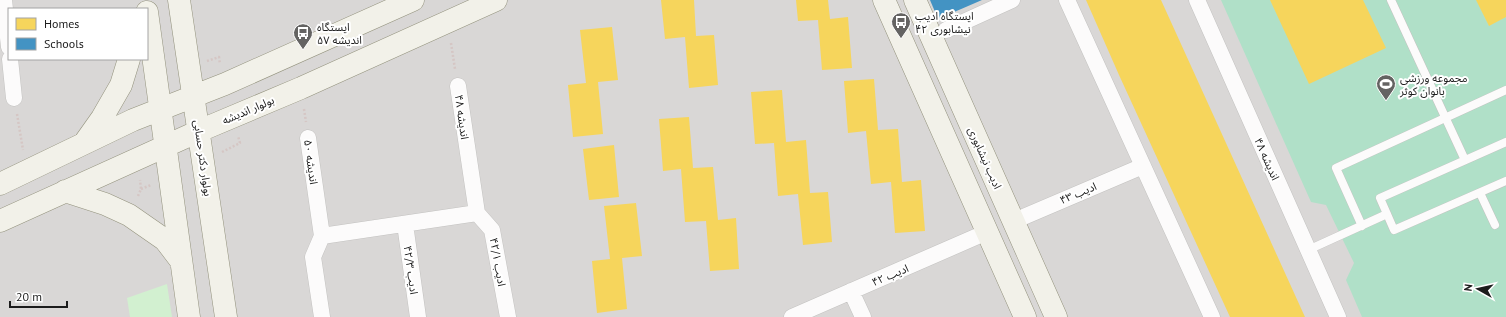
<svg xmlns="http://www.w3.org/2000/svg" width="1506" height="317" font-family="'PT Sans','Noto Sans Arabic',sans-serif">
	<style>
		.residential { fill: #d9d7d6; fill-rule: evenodd }
		.park { fill: #d2f0d0 }
		.pitch { fill: #b0e0c8 }
		.homes { fill: #f6d55c }
		.schools { fill: #4393c3 }
		.lines { fill: none; stroke-linecap: round; stroke-linejoin: round }
		.lane-casing { stroke: #c3c2c0; stroke-width: 9 }
		.street-casing { stroke: #c3c2c0; stroke-width: 17 }
		.secondary-casing { stroke: #93927d; stroke-width: 23 }
		.path { stroke: #d5c6c4; stroke-width: 2.5; stroke-dasharray: 2 2; stroke-linecap: butt }
		.lane { stroke: #fcfbfb; stroke-width: 8 }
		.street { stroke: #fcfbfb; stroke-width: 16 }
		.secondary { stroke: #f2f1e9; stroke-width: 22 }
		.labels { text-anchor: middle; stroke-width: 4; stroke-linejoin: round; paint-order: stroke }
		.poi-label { font-size: 11px; fill: #1c1c1c; stroke: #fff; text-anchor: start }
		.street-label { font-size: 11px; fill: #1c1c1c; stroke: #fff }
	</style>
	<rect width="100%" height="100%" fill="#eae7e4"/>
	<path class="residential" d="M0 0H1506V317H0ZM9 9H147V59H9Z"/>
	<path class="park" d="M167 284 172 317H130L127 298Z"/>
	<path class="pitch" d="M1221 0H1506V317H1362L1346 280 1354 263 1326 205 1311 202Z"/>
	<path class="homes" d="M661 0H694L696 36 714 35 718 85 689 88 685 37 665 39Z
		M796 0H828L830 19 848 17 852 68 822 70 818 20 798 21Z
		M1086 0H1161L1305 317H1230L1119 75Z
		M1270 0H1363L1386 48 1309 84Z
		M1476 0H1506V17L1489 26Z
		M612 27 618 80 598 82 603 134 573 137 568 85 586 83 580 30Z
		M874 79 878 130 898 129 902 182 921 180 925 231 895 233 891 182 871 184 866 131 848 133 844 81Z
		M782 90 786 142 806 140 810 193 828 192 832 242 803 245 798 194 778 196 774 143 755 144 751 92Z
		M689 117 693 168 713 167 718 220 736 218 739 269 710 271 706 221 685 222 681 169 663 171 659 119Z
		M614 145 619 197 589 200 583 149Z
		M636 203 642 256 622 258 627 309 597 313 592 261 610 259 604 206Z"/>
	<path class="schools" d="M930 0H982L938 19Z"/>
	<g class="lines">
		<g class="lane-casing">
			<path id="lane" d="M1391 0 1465 160
				M1506 142 1380 198 1394 230 1506 181
				M1480 193 1495 225
				M1362 226 1336 168 1506 90
				M1308 250 1387 214"/>
		</g>
		<g class="street-casing">
			<path id="street" d="M4 0 9 47
				M1067 0 1212 317
				M1197 0 1338 317
				M946 30 1012 0
				M10 59 14 98
				M458 86 477 213
				M308 138 322 236
				M477 213 492 230 508 317
				M1014 221 1143 166
				M405 224 418 317
				M322 236 477 213
				M851 291 863 317
				M322 317 313 257 322 236
				M792 317 987 232"/>
		</g>
		<g class="secondary-casing">
			<path id="secondary" d="M179 0 226 317
				M884 0 1025 317
				M915 0 1056 317
				M147 12 189 317
				M85 142 102 118 121 85 129 59
				M0 184 133 120 225 84 413 0
				M65 191 105 204 129 215 165 240 181 261
				M0 221 199 131 301 88 496 0"/>
		</g>
		<path class="path" d="M451 43 455 69
			M207 61 219 57 220 64
			M304 109 306 122
			M17 114 23 150
			M222 152 240 143 238 136
			M141 189 151 185
			M138 196 141 189 140 180"/>
		<use href="#lane" class="lane"/>
		<use href="#street" class="street"/>
		<use href="#secondary" class="secondary"/>
	</g>
	<defs>
		<g id="bus-pin" transform="scale(1)"><path d="M0 17L-7.5 6A9.5 9.5 0 1 1 7.5 6Z" fill="#646362" stroke="#fff"/><path d="M-5-6H5V4H4V6H2V4H-2V6H-4V4H-5ZM-3.5-4V0h7V-4ZM-3.5 1.2v1.5H-2V1.2ZM2 1.2v1.5H3.5V1.2Z" fill="#fff"/></g>
		<g id="stadium-pin" transform="scale(1)"><path d="M0 17L-7.5 6A9.5 9.5 0 1 1 7.5 6Z" fill="#646362" stroke="#fff"/><path d="M0-5a6.5 5 0 1 0 0 10a6.5 5 0 1 0 0-10ZM-3.5-1.8h7v3.6h-7Z" fill="#fff"/></g>
	</defs>
	<g fill-rule="evenodd">
		<use href="#bus-pin" x="901" y="22"/>
		<use href="#bus-pin" x="303" y="33"/>
		<use href="#stadium-pin" x="1386" y="84"/>
	</g>
	<g class="labels">
		<g class="poi-label">
			<text x="915" y="20">ایستگاه ادیب<tspan x="915" dy="13">نیشابوری ۴۲</tspan></text>
			<text x="317" y="31">ایستگاه<tspan x="317" dy="13">اندیشه ۵۷</tspan></text>
			<text x="1400" y="82">مجموعه ورزشی<tspan x="1400" dy="13">بانوان کوثر</tspan></text>
		</g>
		<g class="street-label">
			<text transform="translate(248 110) rotate(-23)" y="4">بولوار اندیشه</text>
			<text transform="translate(462 117) rotate(82)" y="4">اندیشه ۴۸</text>
			<text transform="translate(203 158) rotate(82)" y="4">بولوار دکتر حسابی</text>
			<text transform="translate(985 158) rotate(66)" y="4">ادیب نیشابوری</text>
			<text transform="translate(1267 159) rotate(66)" y="4">اندیشه ۴۸</text>
			<text transform="translate(311 162) rotate(82)" y="4">اندیشه ۵۰</text>
			<text transform="translate(1078 193) rotate(-23)" y="4">ادیب ۴۳</text>
			<text transform="translate(498 262) rotate(80)" y="4">ادیب ۴۲/۱</text>
			<text transform="translate(411 270) rotate(82)" y="4">ادیب ۴۲/۳</text>
			<text transform="translate(890 275) rotate(-23)" y="4">ادیب ۴۲</text>
		</g>
	</g>
	<rect x="8" y="8" width="140" height="52" fill="#ffffff" stroke="#a4a4a4"/>
	<rect x="16" y="18" width="20" height="12" fill="#f6d55c" stroke="#a4a4a4"/>
	<text x="44" y="28" font-size="12" fill="#1c1c1c">Homes</text>
	<rect x="16" y="38" width="20" height="12" fill="#4393c3" stroke="#a4a4a4"/>
	<text x="44" y="48" font-size="12" fill="#1c1c1c">Schools</text>
	<g transform="translate(1478 289) rotate(278)" stroke="#ffffff" stroke-width="3" paint-order="stroke">
	<path d="M0-3L7 15L0 10L-7 15Z" fill="#1c1c1c"/>
	<text y="-6" font-size="11" font-weight="bold" text-anchor="middle" fill="#1c1c1c">N</text>
	</g>
	<path d="M10 301v6h57v-6" fill="none" stroke="#1c1c1c" stroke-width="2"/>
	<text x="16" y="301" font-size="12" fill="#1c1c1c" stroke="#ffffff" stroke-width="3" paint-order="stroke">20 m</text>
</svg>
